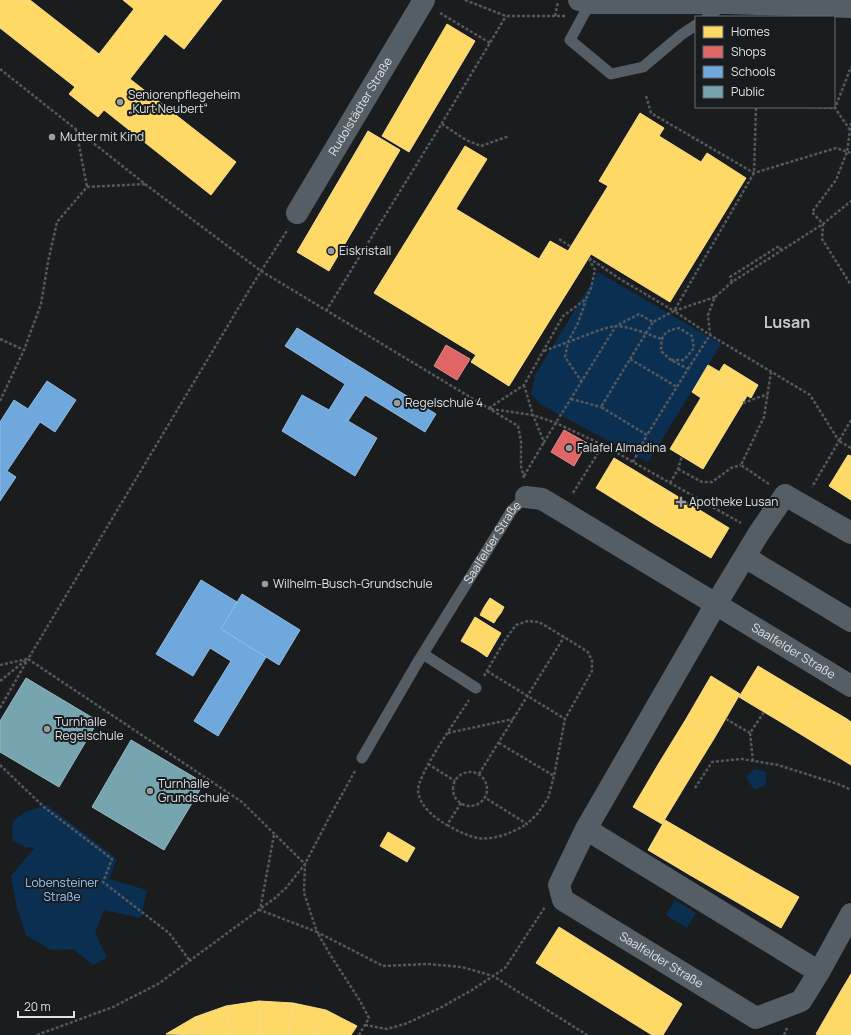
<svg xmlns="http://www.w3.org/2000/svg" width="851" height="1035" font-family="Manrope,sans-serif">
	<style>
		.green { fill: #0b2f51 }
		.homes { fill: #ffd966; stroke: #f5db8c }
		.shops { fill: #e06666; stroke: #e08b8c }
		.schools { fill: #6fa8dc; stroke: #91b9de }
		.public { fill: #76a5af; stroke: #96b7bf }
		.lines { fill: none; stroke-linecap: round; stroke-linejoin: round }
		.path { stroke: #55595f; stroke-width: 2.5; stroke-dasharray: 3 2; stroke-linecap: butt }
		.service { stroke: #555d65; stroke-width: 11 }
		.minor { stroke: #555d65; stroke-width: 22 }
		.tertiary { stroke: #555d65; stroke-width: 22 }
		.poi-dot { fill: #9a9c9e; stroke: #191c1f; stroke-width: 1.5 }
		.labels { text-anchor: middle; stroke-width: 4; stroke-linejoin: round; paint-order: stroke }
		.poi-label { font-size: 12px; fill: #dfe1e3; stroke: #191c1f; text-anchor: start }
		.street-label { font-size: 12px; fill: #dfe1e3; stroke: #191c1f }
		.park-label { font-size: 12px; fill: #99c7fb; stroke: #191c1f }
		.district-label { font-size: 16px; font-weight: bold; fill: #c4c8cc; stroke: #191c1f }
	</style>
	<rect width="100%" height="100%" fill="#1a1c1e"/>
	<path class="green" d="M598 272 721 344 648 462 541 405 531 394 535 375Z
		M754 769 766 772V785L754 790 746 777Z
		M47 805 117 859 109 879 147 890 141 918 104 910 95 933 107 958 93 965 73 949 51 950 26 935 17 908 11 876 34 848 24 847 12 840 13 821 25 812Z
		M675 900 696 913 687 928 666 915Z"/>
	<path class="homes" d="M0 0H30L99 54 134 9 123 0H222L184 49 165 34 130 79 236 162 211 195 104 110 98 117 69 94 75 87 0 28Z
		M447 24 475 41 409 152 382 136Z
		M640 113 664 128 659 136 701 162 707 153 746 178 670 302 591 254 509 386 471 362 476 355 374 293 465 146 487 159 456 209 539 259 550 241 568 251 608 186 599 181Z
		M368 131 400 150 329 271 297 252Z
		M724 364 758 385 751 398 716 377Z
		M708 365 720 372 716 377 714 376 701 398 692 392Z
		M714 376 747 396 703 469 670 449Z
		M848 455 851 456V500L829 486Z
		M614 458 672 493 654 524 596 488Z
		M672 493 729 528 711 558 654 524Z
		M490 598 504 607 501 613 486 604Z
		M486 604 501 613 497 618 483 609Z
		M483 609 497 618 494 623 480 615Z
		M475 617 491 627 477 650 461 641Z
		M491 627 501 633 487 657 477 650Z
		M758 666 803 693 784 724 739 697Z
		M711 676 740 694 715 737 686 719Z
		M803 693 847 719 828 751 784 724Z
		M686 719 715 737 688 781 659 763Z
		M847 719 851 722V765L828 751Z
		M659 763 688 781 662 824 633 807Z
		M665 820 708 845 690 875 648 850Z
		M388 832 415 848 407 862 380 846Z
		M708 845 753 871 735 901 690 875Z
		M753 871 799 897 781 928 735 901Z
		M559 927 682 1004 663 1035H652L536 963Z
		M851 974V994L842 989Z
		M842 989 851 994V1035H818L816 1034Z
		M259 1001 293 1003 288 1035H259Z
		M259 1001V1035H232L226 1006Z
		M293 1003 326 1010 317 1035H288Z
		M226 1006 232 1035H203L195 1017Z
		M326 1010 357 1026 351 1035H317Z
		M195 1017 203 1035 166 1034Z"/>
	<path class="shops" d="M446 345 470 359 457 380 434 366Z
		M564 430 587 443 574 466 551 452Z"/>
	<path class="schools" d="M297 328 436 414 425 432 365 395 348 421 377 438 355 476 282 431 302 395 329 410 345 384 285 346Z
		M47 381 76 400 55 432 40 422 7 471 16 477 0 501V422L14 400 28 409Z
		M201 580 237 602 221 629 266 657 218 736 194 721 231 661 210 648 193 676 156 654Z
		M242 594 300 630 279 665 221 629Z"/>
	<path class="public" d="M26 678 98 721 59 787 0 752V721Z
		M131 740 204 783 164 850 92 807Z"/>
	<g class="lines">
		<path class="path" d="M465 0 506 16H567
			M440 13 490 43
			M555 16 558 2
			M0 69 145 184 261 271 518 426 521 441V466L524 478
			M646 96 651 113 754 173 836 148 851 153
			M809 107 835 108
			M851 123 847 152 836 180 812 212 823 224 822 239 851 285
			M442 124 466 140 481 146 509 136
			M76 129 87 187
			M850 130 835 108 851 67
			M559 239 570 246
			M589 258 620 279 674 311
			M732 282 730 277 779 246 781 250
			M715 297 674 311 754 173 756 107
			M326 311 436 133 506 16
			M0 339 24 350
			M544 351 568 342 578 323 586 300
			M630 359 653 322
			M671 360H684L694 348 692 336 679 328C664 331 661 335 661 351L671 360 688 369 647 435 601 407 630 359 677 387
			M688 369 710 335 708 315 715 297 732 282 823 224 851 201
			M582 382 565 357 568 342C580 338 604 327 616 326 628 326 651 335 661 339
			M524 385 533 415 544 442 616 326 639 314 653 322 674 311 710 335 810 395 839 441 812 487
			M571 399 601 407
			M0 401 24 350 41 304 48 262 57 222 87 187 145 184
			M743 403 768 394
			M489 408 524 385 563 316 586 299 591 288 595 270 588 257
			M491 409 533 415 556 423 603 445 741 523
			M851 420 839 441 851 448
			M633 462 647 435
			M678 469 702 482H712L731 468 741 465
			M524 476 544 442
			M670 483 678 469 682 456
			M769 484 741 465 764 417 771 372
			M573 493 603 445
			M0 665 27 659
			M487 671 565 719
			M484 676 505 640 516 625 528 621 539 622 564 637 588 652 592 661V671L565 719 554 776 548 798 538 813 527 824 484 797
			M0 681 26 660
			M0 708 28 659
			M726 719 750 733
			M448 733 513 719
			M499 743 554 776
			M753 761 750 733 764 712
			M428 764 455 781
			M0 765 45 808 112 859 103 882 169 933 190 961
			M355 771 330 816 305 864 304 893 317 932 383 966 427 964 462 967 493 976 587 1035
			M453 789a17 17 0 1 1 34 0a17 17 0 1 1-34 0Z
			M479 774 564 637
			M695 788 712 762 742 759 778 765 841 785 851 790
			M461 803 447 825C435 818 420 807 418 791 417 775 458 717 469 700
			M447 825C456 830 464 834 473 837 491 842 512 833 527 824
			M274 835 260 910 317 932 331 956 360 1001 369 1018 359 1035
			M365 1025 387 1029 405 1024 440 1008 472 990 505 968 545 907
			M37 1035 113 1007 158 984 275 898 286 888 305 864 242 802 28 659 251 287 288 229
			M784 1035 787 1028"/>
		<g class="service">
			<path d="M590 3 570 40 611 74 643 67 681 35 696 25"/>
			<path d="M707 17 723 6"/>
			<path d="M423 654 476 688"/>
			<path id="s1" d="M362 758 416 665 512 510 526 497"/>
		</g>
		<g class="minor">
			<path id="s2" d="M297 213 424 0"/>
			<path id="s3" d="M526 497 542 499 562 511 851 686"/>
			<path id="s4" d="M851 533 785 495 759 533 716 604 586 829 559 885 563 900 756 1018 801 1001 819 972 851 914"/>
			<path d="M745 557 851 621"/>
			<path d="M586 829 819 972"/>
		</g>
		<path class="tertiary" d="M579 0 590 3H728L851 7"/>
	</g>
	<g class="poi-dot">
		<circle cx="120" cy="102" r="4"/>
		<circle cx="52" cy="137" r="4"/>
		<circle cx="331" cy="251" r="4"/>
		<circle cx="397" cy="403" r="4"/>
		<circle cx="569" cy="448" r="4"/>
		<path d="M679 496h4v4h4v4h-4v4h-4v-4h-4v-4h4z"/>
		<circle cx="265" cy="584" r="4"/>
		<circle cx="47" cy="729" r="4"/>
		<circle cx="150" cy="791" r="4"/>
	</g>
	<g class="labels">
		<g class="poi-label">
			<text x="128" y="99">Seniorenpflegeheim<tspan x="128" dy="14">„Kurt Neubert“</tspan></text>
			<text x="60" y="141">Mutter mit Kind</text>
			<text x="339" y="255">Eiskristall</text>
			<text x="405" y="407">Regelschule 4</text>
			<text x="577" y="452">Falafel Almadina</text>
			<text x="689" y="506">Apotheke Lusan</text>
			<text x="273" y="588">Wilhelm-Busch-Grundschule</text>
			<text x="55" y="726">Turnhalle<tspan x="55" dy="14">Regelschule</tspan></text>
			<text x="158" y="788">Turnhalle<tspan x="158" dy="14">Grundschule</tspan></text>
		</g>
		<g class="street-label">
			<text dy="4" stroke="none"><textPath href="#s2" startOffset="124">Rudolstädter Straße</textPath></text>
			<text dy="4" stroke="none"><textPath href="#s1" startOffset="252">Saalfelder Straße</textPath></text>
			<text dy="4" stroke="none"><textPath href="#s3" startOffset="310">Saalfelder Straße</textPath></text>
			<text dy="4" stroke="none"><textPath href="#s4" startOffset="658">Saalfelder Straße</textPath></text>
		</g>
		<g class="park-label">
			<text x="62" y="887">Lobensteiner<tspan x="62" dy="14">Straße</tspan></text>
		</g>
		<g class="district-label">
			<text x="787" y="328">Lusan</text>
		</g>
	</g>
	<rect x="695" y="16" width="140" height="92" fill="#191c1f" stroke="#686b6d"/>
	<rect x="703" y="26" width="20" height="12" fill="#ffd966" stroke="#686b6d"/>
	<text x="731" y="36" font-size="12" fill="#dfe1e3">Homes</text>
	<rect x="703" y="46" width="20" height="12" fill="#e06666" stroke="#686b6d"/>
	<text x="731" y="56" font-size="12" fill="#dfe1e3">Shops</text>
	<rect x="703" y="66" width="20" height="12" fill="#6fa8dc" stroke="#686b6d"/>
	<text x="731" y="76" font-size="12" fill="#dfe1e3">Schools</text>
	<rect x="703" y="86" width="20" height="12" fill="#76a5af" stroke="#686b6d"/>
	<text x="731" y="96" font-size="12" fill="#dfe1e3">Public</text>
	<path d="M18 1011v6h56v-6" fill="none" stroke="#dfe1e3" stroke-width="2"/>
	<text x="24" y="1011" font-size="12" fill="#dfe1e3" stroke="#191c1f" stroke-width="3" paint-order="stroke">20 m</text>
</svg>
